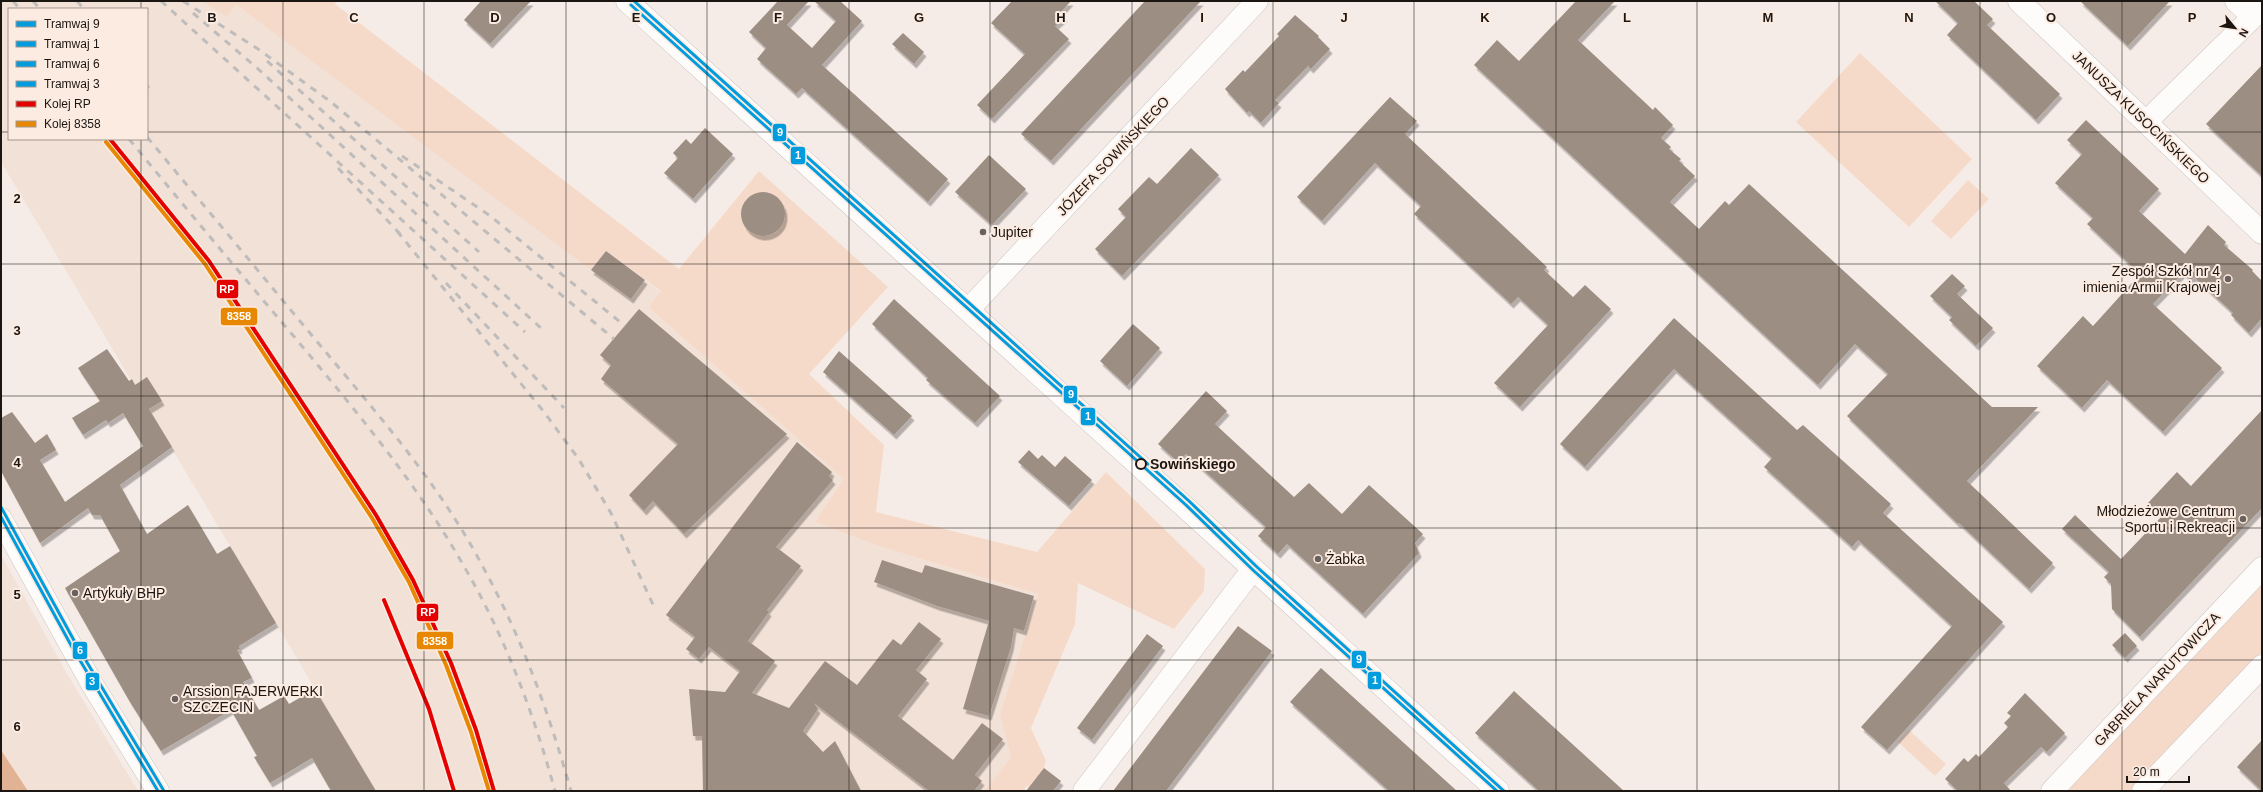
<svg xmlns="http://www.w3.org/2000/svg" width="2263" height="792" font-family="Helvetica,sans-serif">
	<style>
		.built { fill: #f2e1d6; fill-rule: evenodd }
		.green { fill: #f6dac9 }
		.water { fill: #e1b294 }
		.building { fill: #9d8e83; filter: url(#shadow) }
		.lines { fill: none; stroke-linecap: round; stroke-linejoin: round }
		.minor-casing { stroke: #ccc4c0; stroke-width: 23 }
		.minor { stroke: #fefcfb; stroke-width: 22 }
		.rail { stroke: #bfbcbc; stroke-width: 3; stroke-dasharray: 7 7; stroke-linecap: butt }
		.rail-1-casing { stroke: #fcebe1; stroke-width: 7 }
		.rail-2-casing { stroke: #fcebe1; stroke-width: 7 }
		.rail-1 { stroke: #e50000; stroke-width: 4 }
		.rail-2 { stroke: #e88802; stroke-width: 4 }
		.tram-1-casing { stroke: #fcebe1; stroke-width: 6 }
		.tram-2-casing { stroke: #fcebe1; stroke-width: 6 }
		.tram-3-casing { stroke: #fcebe1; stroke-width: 6 }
		.tram-4-casing { stroke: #fcebe1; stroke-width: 6 }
		.tram-1 { stroke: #009cdd; stroke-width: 3 }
		.tram-2 { stroke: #009cdd; stroke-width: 3 }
		.tram-3 { stroke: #009cdd; stroke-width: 3 }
		.tram-4 { stroke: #009cdd; stroke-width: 3 }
		.grid { fill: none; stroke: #1c1613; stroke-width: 1; stroke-opacity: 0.55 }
		.poi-dot { fill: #68615d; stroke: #fcebe1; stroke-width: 1.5 }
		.stop-dot { fill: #fcebe1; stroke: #1c1613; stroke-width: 2 }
		.labels { text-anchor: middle; stroke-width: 4; stroke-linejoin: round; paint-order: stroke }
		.street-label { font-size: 14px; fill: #1c1613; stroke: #fcebe1 }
		.poi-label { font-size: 14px; fill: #1c1613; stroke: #fcebe1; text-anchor: start }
		.stop-label { font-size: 14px; font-weight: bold; fill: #1c1613; stroke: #fcebe1; text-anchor: start }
		.grid-label { font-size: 13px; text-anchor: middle; font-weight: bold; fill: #1c1613; stroke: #fcebe1; stroke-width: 4; stroke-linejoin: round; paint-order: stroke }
		.line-badge { stroke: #fcebe1; stroke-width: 1.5 }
		.badge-label { font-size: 11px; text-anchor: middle; font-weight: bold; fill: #fff }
	</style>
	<defs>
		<filter id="shadow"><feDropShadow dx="2.5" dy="4.5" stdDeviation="0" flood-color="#0004"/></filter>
	</defs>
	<rect width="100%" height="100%" fill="#f6ece7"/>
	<path class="built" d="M1 1H201L227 17 236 5 591 270 606 251 661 292 648 307 845 479 815 522 878 546 1038 594 1000 715 1011 757 984 791H376L1 162ZM9 9H147V139H9Z
		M1 555 66 672 138 791H28L1 750Z"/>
	<path class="green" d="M201 1H337L335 4 679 269 759 171 888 287 809 374 884 445 876 512 1037 552 1106 472 1205 569 1204 591 1174 629 1078 583 1075 624 1031 728 1046 761 1044 768 1029 787 1027 786 1023 791H984L1011 757 1000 715 1038 594 878 546 815 522 844 479 648 307 661 291 606 251 591 270 236 5 227 17Z
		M1860 53 1972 159 1909 227 1796 122Z
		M1968 180 1989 199 1951 239 1931 221Z
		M2262 585V652L2130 791H2067Z
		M1909 730 1946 764 1935 776 1898 742Z"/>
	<path class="water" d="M1 750 28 791H1Z"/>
	<path class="building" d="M481 1H531L490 44 464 20Z
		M778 1H809L787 25 812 48 836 21 814 1H840L862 21 822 65 948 179 928 202 802 88 796 94 757 59 766 48 749 32Z
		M1012 1H1071L1060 13 1065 17 1055 26 1069 39 992 119 977 105 1025 54 991 23Z
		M1145 1H1201L1051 161 1021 134Z
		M1576 1H1615L1578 40 1653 110 1655 107 1673 125 1661 138 1671 147 1669 149 1681 159 1679 161 1695 176 1670 202 1699 229 1725 201 1729 205 1749 184 1992 407H2038L1967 481 2053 563 2029 589 1959 523 1958 524 1847 416 1888 374 1855 344 1818 385 1474 65 1497 40 1519 61Z
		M1935 1H1974L1993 19 1987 25 2060 94 2036 120 1947 35 1958 23Z
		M2080 1H2170L2128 46Z
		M1295 15 1319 36 1318 37 1330 49 1311 69 1308 66 1281 94 1275 100 1279 103 1261 123 1249 111 1247 113 1225 89 1243 70 1245 72 1279 36 1277 34Z
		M903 33 924 52 914 64 892 44Z
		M2262 65V176L2206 124Z
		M1390 97 1417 121 1405 134 1547 267 1544 270 1573 297 1585 285 1611 309 1520 407 1494 383 1548 325 1518 297 1511 304 1414 214 1421 206 1375 163 1322 221 1297 197Z
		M2086 120 2159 189 2139 211 2185 254 2208 225 2226 242 2224 245 2253 270 2252 271 2262 281V318L2249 333 2231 315 2233 313 2194 277 2191 280 2183 273 2153 304 2222 368 2163 432 2107 380 2082 408 2037 366 2083 316 2093 326 2140 274 2087 224 2093 218 2055 183 2082 154 2067 140Z
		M705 128 733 154 693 199 664 173 678 158 673 153 686 139 691 144Z
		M1191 148 1219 175 1122 276 1095 249 1126 217 1118 209 1149 177 1157 184Z
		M989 155 1026 189 992 225 955 192Z
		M741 214a22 22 0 1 1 44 0a22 22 0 1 1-44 0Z
		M606 251 645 280 631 299 591 270Z
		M1952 274 1965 286 1957 294 1993 328 1976 346 1949 320 1952 317 1930 296Z
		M894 299 1000 396 975 423 926 380 928 378 872 324Z
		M639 309 787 434 684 534 653 501 644 511 629 495 678 444 601 379 611 365 600 355Z
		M1674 318 1797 430 1803 425 1891 504 1883 513 2003 622 1887 750 1861 727 1952 626 1858 540 1852 547 1764 467 1772 458 1674 369 1585 467 1560 444Z
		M1133 324 1160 348 1127 386 1100 361Z
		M107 349 129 381 132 379 135 385 147 377 162 401 149 409 172 447 120 485 147 534 188 505 217 554 230 546 276 623 239 646 240 649 237 650 252 678 243 682 259 710 284 696 289 704 315 689 376 791H331L312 758 270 783 254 757 257 756 231 710 161 751 130 702 65 588 120 551 100 515H92L88 508 40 543 1 471V418L12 412 35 443 47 434 56 450 40 460 65 502 143 446 123 413 108 423 106 420 83 435 72 418 100 401 78 368Z
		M839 351 912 416 894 435 823 372Z
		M1206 391 1227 411 1215 424 1294 497 1309 483 1342 514 1369 485 1423 534 1415 543 1419 553 1363 614 1287 544 1278 554 1258 536 1266 527 1186 454 1178 462 1158 444Z
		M2262 410V508L2140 637 2112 609 2111 584 2104 577 2109 572 2062 529 2075 515 2121 559 2162 516 2148 503 2177 472 2191 486Z
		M797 442 832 472 829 476 833 480 776 547 801 566 767 610 769 612 748 641 775 661 752 693 789 708 825 661 857 685 893 639 901 645 919 622 941 639 916 670 927 679 898 716 953 760 982 723 1003 739 975 775 982 781 974 791H929L814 703 818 709 803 731 823 752 835 741 861 791H703L702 736H693L689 689 725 692 740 671 709 647 699 659 686 649 695 637 666 615Z
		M1029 450 1038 459 1042 455 1055 467 1065 456 1092 480 1069 506 1018 462Z
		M882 560 922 573 925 565 1034 596 1024 631 1014 628 1011 647 989 716 963 709 989 621 937 606 874 582Z
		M1238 626 1272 651 1166 791H1113Z
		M2125 633 2137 646 2125 658 2112 645Z
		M1147 634 1163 646 1092 740 1077 728Z
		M1321 668 1457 791H1389L1290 702Z
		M1514 691 1624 791H1539L1475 733Z
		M2025 693 2065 733 2047 752 2041 747 2004 783 2011 791H1958L1945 779 1964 758 1968 762 1976 754 1979 757 2008 727 2004 723 2011 716 2007 713Z
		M2262 740V791L2237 767Z
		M1044 768 1061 781 1053 791H1026Z"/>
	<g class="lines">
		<g class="minor-casing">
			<path id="minor" d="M627 1 1498 791
				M2019 1 2262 233
				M2236 1 2253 17
				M2146 122 2262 8
				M968 310 1257 1
				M1 519 92 684 158 791
				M1084 791 1253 569
				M2052 791 2262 568
				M2143 791 2262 666"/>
		</g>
		<use href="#minor" class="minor"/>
		<path class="rail" d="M13 1 20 9
			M33 1 40 9
			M77 1 84 9
			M161 1 525 332
			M183 1 258 49 331 102 614 339
			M193 13 257 68 542 329
			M267 61 479 252
			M147 86 149 88
			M147 137C206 208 265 279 324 350 382 419 441 487 483 567 522 638 549 713 571 791
			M129 139C184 206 240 273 296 339 357 412 418 485 465 568 505 637 534 714 555 791
			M402 156 489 215 625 326
			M338 168 401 235
			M397 231 544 412 578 458 611 513 655 609
			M446 283 564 408"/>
		<g class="rail-1-casing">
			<path id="rail-1" d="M110 139 209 261 376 515 413 580 451 663 476 730 494 791
				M384 600 429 709 454 791"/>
		</g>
		<g class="rail-2-casing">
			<path id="rail-2" d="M106 142 205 264 372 518 409 582 446 665 471 732 489 791"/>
		</g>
		<use href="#rail-1" class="rail-1"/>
		<use href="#rail-2" class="rail-2"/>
		<g class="tram-1-casing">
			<path id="tram-1" d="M634 1 1189 501 1257 567 1504 791"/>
		</g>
		<g class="tram-2-casing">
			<path id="tram-2" d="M631 5 1186 505 1254 571 1497 791"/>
		</g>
		<g class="tram-3-casing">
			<path id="tram-3" d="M1 507 76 644 164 791"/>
		</g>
		<g class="tram-4-casing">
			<path id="tram-4" d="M1 517 72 647 158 791"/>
		</g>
		<use href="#tram-1" class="tram-1"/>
		<use href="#tram-2" class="tram-2"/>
		<use href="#tram-3" class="tram-3"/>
		<use href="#tram-4" class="tram-4"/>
	</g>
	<path class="grid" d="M141 1V9M283 1V791M424 1V791M566 1V791M707 1V791M849 1V791M990 1V791M1132 1V791M1273 1V791M1414 1V791M1556 1V791M1697 1V791M1839 1V791M1980 1V791M2122 1V791M1 132H9M147 132H2262M141 139V791M1 264H2262M1 396H2262M1 528H2262M1 660H2262"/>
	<g class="poi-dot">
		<circle cx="983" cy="232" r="4"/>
		<circle cx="2228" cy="279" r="4"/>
		<circle cx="2243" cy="519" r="4"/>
		<circle cx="1318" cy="559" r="4"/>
		<circle cx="75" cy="593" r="4"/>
		<circle cx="175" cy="699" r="4"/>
	</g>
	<circle class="stop-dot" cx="1141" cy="464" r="5"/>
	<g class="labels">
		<g class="street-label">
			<text transform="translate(2141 117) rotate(44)" y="5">JANUSZA KUSOCIŃSKIEGO</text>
			<text transform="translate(1113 156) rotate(-47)" y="5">JÓZEFA SOWIŃSKIEGO</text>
			<text transform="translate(2157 679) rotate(-47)" y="5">GABRIELA NARUTOWICZA</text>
		</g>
		<g class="poi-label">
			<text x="991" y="237">Jupiter</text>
			<text x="2220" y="276" text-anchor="end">Zespół Szkół nr 4<tspan x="2220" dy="16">imienia Armii Krajowej</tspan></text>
			<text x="2235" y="516" text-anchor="end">Młodzieżowe Centrum<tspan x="2235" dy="16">Sportu i Rekreacji</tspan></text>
			<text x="1326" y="564">Żabka</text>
			<text x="83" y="598">Artykuły BHP</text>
			<text x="183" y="696">Arssion FAJERWERKI<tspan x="183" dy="16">SZCZECIN</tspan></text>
		</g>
		<g class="stop-label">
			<text x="1150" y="469">Sowińskiego</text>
		</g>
	</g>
	<g class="grid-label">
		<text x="212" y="22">B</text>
		<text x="354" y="22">C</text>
		<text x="495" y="22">D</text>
		<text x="636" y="22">E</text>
		<text x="778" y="22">F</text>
		<text x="919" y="22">G</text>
		<text x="1061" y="22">H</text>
		<text x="1202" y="22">I</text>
		<text x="1344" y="22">J</text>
		<text x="1485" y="22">K</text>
		<text x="1627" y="22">L</text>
		<text x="1768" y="22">M</text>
		<text x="1909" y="22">N</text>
		<text x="2051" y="22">O</text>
		<text x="2192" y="22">P</text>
		<text x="17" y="203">2</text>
		<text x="17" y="335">3</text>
		<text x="17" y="467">4</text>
		<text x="17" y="599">5</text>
		<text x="17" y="731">6</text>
	</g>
	<g class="line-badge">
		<rect x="772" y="123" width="15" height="19" rx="4" fill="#009cdd"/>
		<rect x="790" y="146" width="16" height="19" rx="4" fill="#009cdd"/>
		<rect x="216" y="279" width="23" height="20" rx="4" fill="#e50000"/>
		<rect x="220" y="307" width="38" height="19" rx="4" fill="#e88802"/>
		<rect x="1063" y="385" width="15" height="19" rx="4" fill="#009cdd"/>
		<rect x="1080" y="407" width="16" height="19" rx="4" fill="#009cdd"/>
		<rect x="416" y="603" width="23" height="19" rx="4" fill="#e50000"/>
		<rect x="416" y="631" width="38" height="19" rx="4" fill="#e88802"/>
		<rect x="72" y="641" width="16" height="19" rx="4" fill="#009cdd"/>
		<rect x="1351" y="650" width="16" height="19" rx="4" fill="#009cdd"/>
		<rect x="1367" y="671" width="15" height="19" rx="4" fill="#009cdd"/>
		<rect x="85" y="672" width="15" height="19" rx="4" fill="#009cdd"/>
	</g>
	<g class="badge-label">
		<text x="780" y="136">9</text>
		<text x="798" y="159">1</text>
		<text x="227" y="293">RP</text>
		<text x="239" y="320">8358</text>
		<text x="1071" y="398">9</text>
		<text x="1088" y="420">1</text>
		<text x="428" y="616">RP</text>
		<text x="435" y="645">8358</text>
		<text x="80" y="654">6</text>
		<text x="1359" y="663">9</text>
		<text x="1375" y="684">1</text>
		<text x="92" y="685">3</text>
	</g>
	<rect width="2263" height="792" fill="none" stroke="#1c1613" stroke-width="4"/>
	<rect x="8" y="8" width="140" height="132" fill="#fcebe1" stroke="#a2968f"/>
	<rect x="16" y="21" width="20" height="6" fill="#009cdd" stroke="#a2968f"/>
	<text x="44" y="28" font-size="12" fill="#1c1613">Tramwaj 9</text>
	<rect x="16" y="41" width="20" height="6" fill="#009cdd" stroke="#a2968f"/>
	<text x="44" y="48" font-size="12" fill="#1c1613">Tramwaj 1</text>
	<rect x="16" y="61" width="20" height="6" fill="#009cdd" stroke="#a2968f"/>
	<text x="44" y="68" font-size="12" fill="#1c1613">Tramwaj 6</text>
	<rect x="16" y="81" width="20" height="6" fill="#009cdd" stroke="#a2968f"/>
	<text x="44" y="88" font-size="12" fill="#1c1613">Tramwaj 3</text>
	<rect x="16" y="101" width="20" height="6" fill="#e50000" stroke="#a2968f"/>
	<text x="44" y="108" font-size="12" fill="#1c1613">Kolej RP</text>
	<rect x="16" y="121" width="20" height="6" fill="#e88802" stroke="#a2968f"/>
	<text x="44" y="128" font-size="12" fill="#1c1613">Kolej 8358</text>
	<g transform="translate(2235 28) rotate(119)" stroke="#fcebe1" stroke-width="3" paint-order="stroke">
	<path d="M0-3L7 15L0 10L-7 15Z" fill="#1c1613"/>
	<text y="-6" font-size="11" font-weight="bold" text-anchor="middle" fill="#1c1613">N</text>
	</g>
	<path d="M2127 776v6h62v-6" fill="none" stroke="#1c1613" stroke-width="2"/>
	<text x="2133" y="776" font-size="12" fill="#1c1613" stroke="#fcebe1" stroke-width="3" paint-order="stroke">20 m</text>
</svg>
